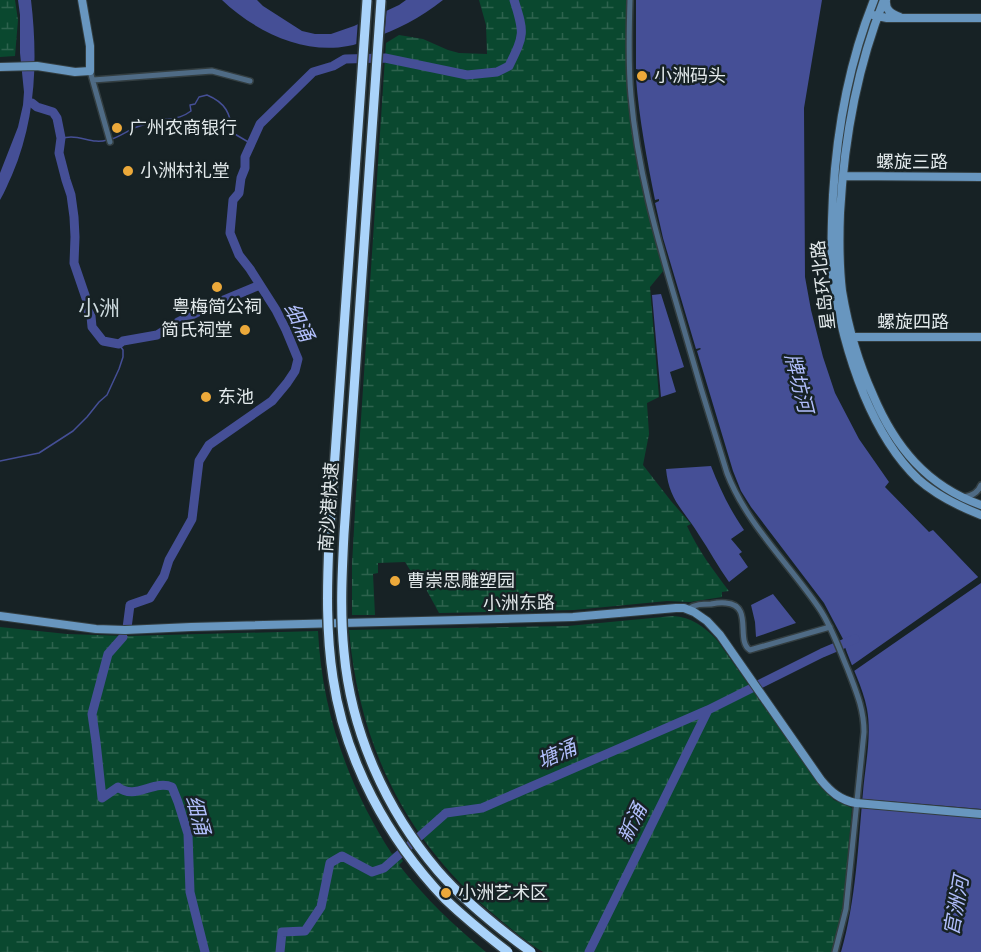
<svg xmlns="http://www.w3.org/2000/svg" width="981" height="952" font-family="'Titillium Web','Noto Sans SC',sans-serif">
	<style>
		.wetland { fill: url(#wetland-marsh) }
		.water { fill: #454f96 }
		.pier { fill: #172225 }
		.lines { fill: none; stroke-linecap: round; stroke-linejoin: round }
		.stream { stroke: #454f96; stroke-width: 1.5 }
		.river { stroke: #454f96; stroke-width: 9 }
		.street-casing { stroke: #333e41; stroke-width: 8 }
		.secondary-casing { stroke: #333e41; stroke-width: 10 }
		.street { stroke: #4f6b85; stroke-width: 5 }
		.secondary { stroke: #6896bf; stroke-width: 8 }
		.highway-bridge-casing { stroke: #333e41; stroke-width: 12; stroke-linecap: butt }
		.highway-bridge { stroke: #aad3fa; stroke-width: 9 }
		.poi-dot { fill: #eca93a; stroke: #172225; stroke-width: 2 }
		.labels { text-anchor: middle; stroke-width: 5; stroke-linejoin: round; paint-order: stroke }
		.poi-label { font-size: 18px; fill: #e2e9eb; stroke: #172225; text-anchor: start }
		.street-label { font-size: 18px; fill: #e2e9eb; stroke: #172225 }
		.water-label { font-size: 20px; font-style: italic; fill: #b1befb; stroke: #172225 }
		.quarter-label { font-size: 21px; fill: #cddade; stroke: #172225 }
	</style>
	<defs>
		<pattern id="wetland-marsh" width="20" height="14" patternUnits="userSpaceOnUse" patternTransform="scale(1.5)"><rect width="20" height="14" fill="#0a482f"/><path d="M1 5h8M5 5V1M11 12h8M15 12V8" fill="none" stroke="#2d624d"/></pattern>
	</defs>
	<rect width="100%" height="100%" fill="#172225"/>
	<path class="wetland" d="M0 0H15L18 20 15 56 0 57Z
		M479 0H628L627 31 639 161 652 224 664 270 650 287 659 397 647 403 649 434 643 465 671 501 691 524 687 526C698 550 713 570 729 591L722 592V597L690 602 667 601 574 610 439 613 426 589H422L405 562 378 563V573L373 574 375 615H352V564L356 494 386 43 399 35 423 39 448 50 459 53 487 54 486 25Z
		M673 616C691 617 705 627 717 640L818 783 834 800 852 808 844 900 841 919 832 952C763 952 695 952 626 952 607 952 587 952 567 952 560 952 551 952 544 952 537 950 505 924 497 917 407 843 359 746 349 630L568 626Z
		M0 627 67 634 127 636 318 631C322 712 348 786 392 854L396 852 403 861 399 865C425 898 454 926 486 952H0Z"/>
	<path class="water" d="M18 0H31C38 59 36 119 12 175 8 183 5 192 0 200V173L18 127 23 105 24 92 20 53V15Z
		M222 0H257L263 6 302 31 315 34H331L354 26 399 5 406 0H443C420 18 397 30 370 39 362 42 355 45 348 46 303 55 253 30 222 0Z
		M636 0H822L804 108 805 277 811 310 823 357 835 393 859 439 889 482 885 487 929 532 933 530 981 580V952H841C856 900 858 846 863 792 865 766 872 736 867 709 863 687 851 666 844 644L832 646 841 642 843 639 824 603 751 507 741 491 733 471 697 351 701 349 700 348 696 349 663 238 656 207 655 203 659 201V199L655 200C647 159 639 119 636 78L651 80 650 72 636 69Z
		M661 294 684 367 670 372 676 392 661 397 652 295Z
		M711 466C720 489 730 510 744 530L731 539 742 552 739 554 748 567 729 582C718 567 710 551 699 535 684 510 669 501 666 469Z
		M773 594 796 623 756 637 755 622 751 605Z"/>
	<path class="pier" d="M387 7 384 38 356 47 358 20Z
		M981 575V583L854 671 851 666Z
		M862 799 981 809V818L861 808Z"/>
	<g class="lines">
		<path class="stream" d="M61 138C64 138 68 137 71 137 84 137 94 144 107 140
			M112 139C120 136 126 132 134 128 139 126 162 119 168 119 177 118 183 117 191 111L190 105 195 104 199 97 207 95C226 103 230 113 233 133L250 143
			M0 461 39 453 73 431 87 417 99 402 107 395 119 369 123 357V350L119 344"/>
		<path class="river" d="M32 103 37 107 53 112 57 118 61 138 59 153 66 180 71 195 74 217 75 237 74 263 87 301V309L91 316 92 327 103 341 119 344 123 341 157 335 178 322 212 305 260 285
			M127 628 130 605 150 598 164 576 169 560 192 519 199 461 209 445 272 401 287 383 295 371 298 359 286 330 276 310 250 269 239 255 230 233 233 200 239 193 241 178 245 168V157L260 124 313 72 333 66 345 59 385 58 467 75 497 72 509 66C524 35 525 34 514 0
			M123 637 108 654 92 714 96 742 102 798 118 787C135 801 154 779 172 787L178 802 188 834 190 892 205 952
			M280 952 282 932 305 931 321 907 330 863 342 856 372 872 384 868 446 813 482 808 708 710 822 653 855 639
			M589 952 708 710"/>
		<g class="street-casing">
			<path id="street" d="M630 0C629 32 628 64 631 96 637 166 656 234 676 302 692 359 709 416 727 473 746 523 789 564 819 608 832 627 839 649 848 670 856 691 864 709 864 732L846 909 835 952
				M90 71 110 142
				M93 80 212 71 250 81
				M964 497C972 496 978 493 981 485
				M688 609C695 604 703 604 711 604 716 603 721 602 726 603 754 605 735 641 750 650L830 627"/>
		</g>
		<g class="secondary-casing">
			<path id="secondary" d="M874 0C849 62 837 128 833 195 832 222 830 250 833 277 838 318 849 358 864 395 877 426 894 456 918 479 936 495 958 506 981 515
				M884 0C857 67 844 141 840 213 839 239 839 265 842 291 848 327 858 362 873 395 895 447 927 486 981 505
				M886 0C885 10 891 14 900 17
				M873 15 887 18H981
				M0 67 37 66 75 72 90 71V46L82 0
				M843 176 981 177
				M848 338 852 337H981
				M0 616 96 629 125 630 191 627 573 617 676 608H684L694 612 707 621 720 635 821 780C831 792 840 800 856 803L981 814"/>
		</g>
		<use href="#street" class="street"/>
		<use href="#secondary" class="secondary"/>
		<g class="highway-bridge-casing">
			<path id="highway-bridge" d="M367 0 329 541C327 587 326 633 333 678 345 761 388 839 445 899 465 918 486 935 508 952
				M381 0 344 534C342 573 340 613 344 652 351 732 386 810 438 871 465 902 498 928 531 952"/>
		</g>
		<use href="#highway-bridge" class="highway-bridge"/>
	</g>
	<g class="poi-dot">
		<circle cx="642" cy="76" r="6"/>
		<circle cx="117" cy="128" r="6"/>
		<circle cx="128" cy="171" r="6"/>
		<circle cx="217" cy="287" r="6"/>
		<circle cx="245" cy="330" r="6"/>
		<circle cx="206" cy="397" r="6"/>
		<circle cx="395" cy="581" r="6"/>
		<circle cx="446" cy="893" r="6"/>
	</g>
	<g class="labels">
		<g class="poi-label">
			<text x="654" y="82">小洲码头</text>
			<text x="129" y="134">广州农商银行</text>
			<text x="140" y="177">小洲村礼堂</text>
			<text x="217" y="313" text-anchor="middle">粤梅简公祠</text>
			<text x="233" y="336" text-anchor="end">简氏祠堂</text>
			<text x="218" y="403">东池</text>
			<text x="407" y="587">曹崇思雕塑园</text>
			<text x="458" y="899">小洲艺术区</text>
		</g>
		<g class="street-label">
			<text x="912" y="168">螺旋三路</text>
			<text transform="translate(823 285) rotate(-97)" y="6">星岛环北路</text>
			<text x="913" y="328">螺旋四路</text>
			<text transform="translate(329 507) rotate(-86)" y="6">南沙港快速</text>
			<text transform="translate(519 603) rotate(-1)" y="6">小洲东路</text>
		</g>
		<g class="water-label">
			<text transform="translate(299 322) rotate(63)" y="7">细涌</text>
			<text transform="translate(799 383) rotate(76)" y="7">牌坊河</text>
			<text transform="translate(557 754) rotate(-24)" y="7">塘涌</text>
			<text transform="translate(198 815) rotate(75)" y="7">细涌</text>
			<text transform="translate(632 823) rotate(-64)" y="7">新涌</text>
			<text transform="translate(956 906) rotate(-80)" y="7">官洲河</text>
		</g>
		<g class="quarter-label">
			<text x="99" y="315">小洲</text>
		</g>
	</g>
</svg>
